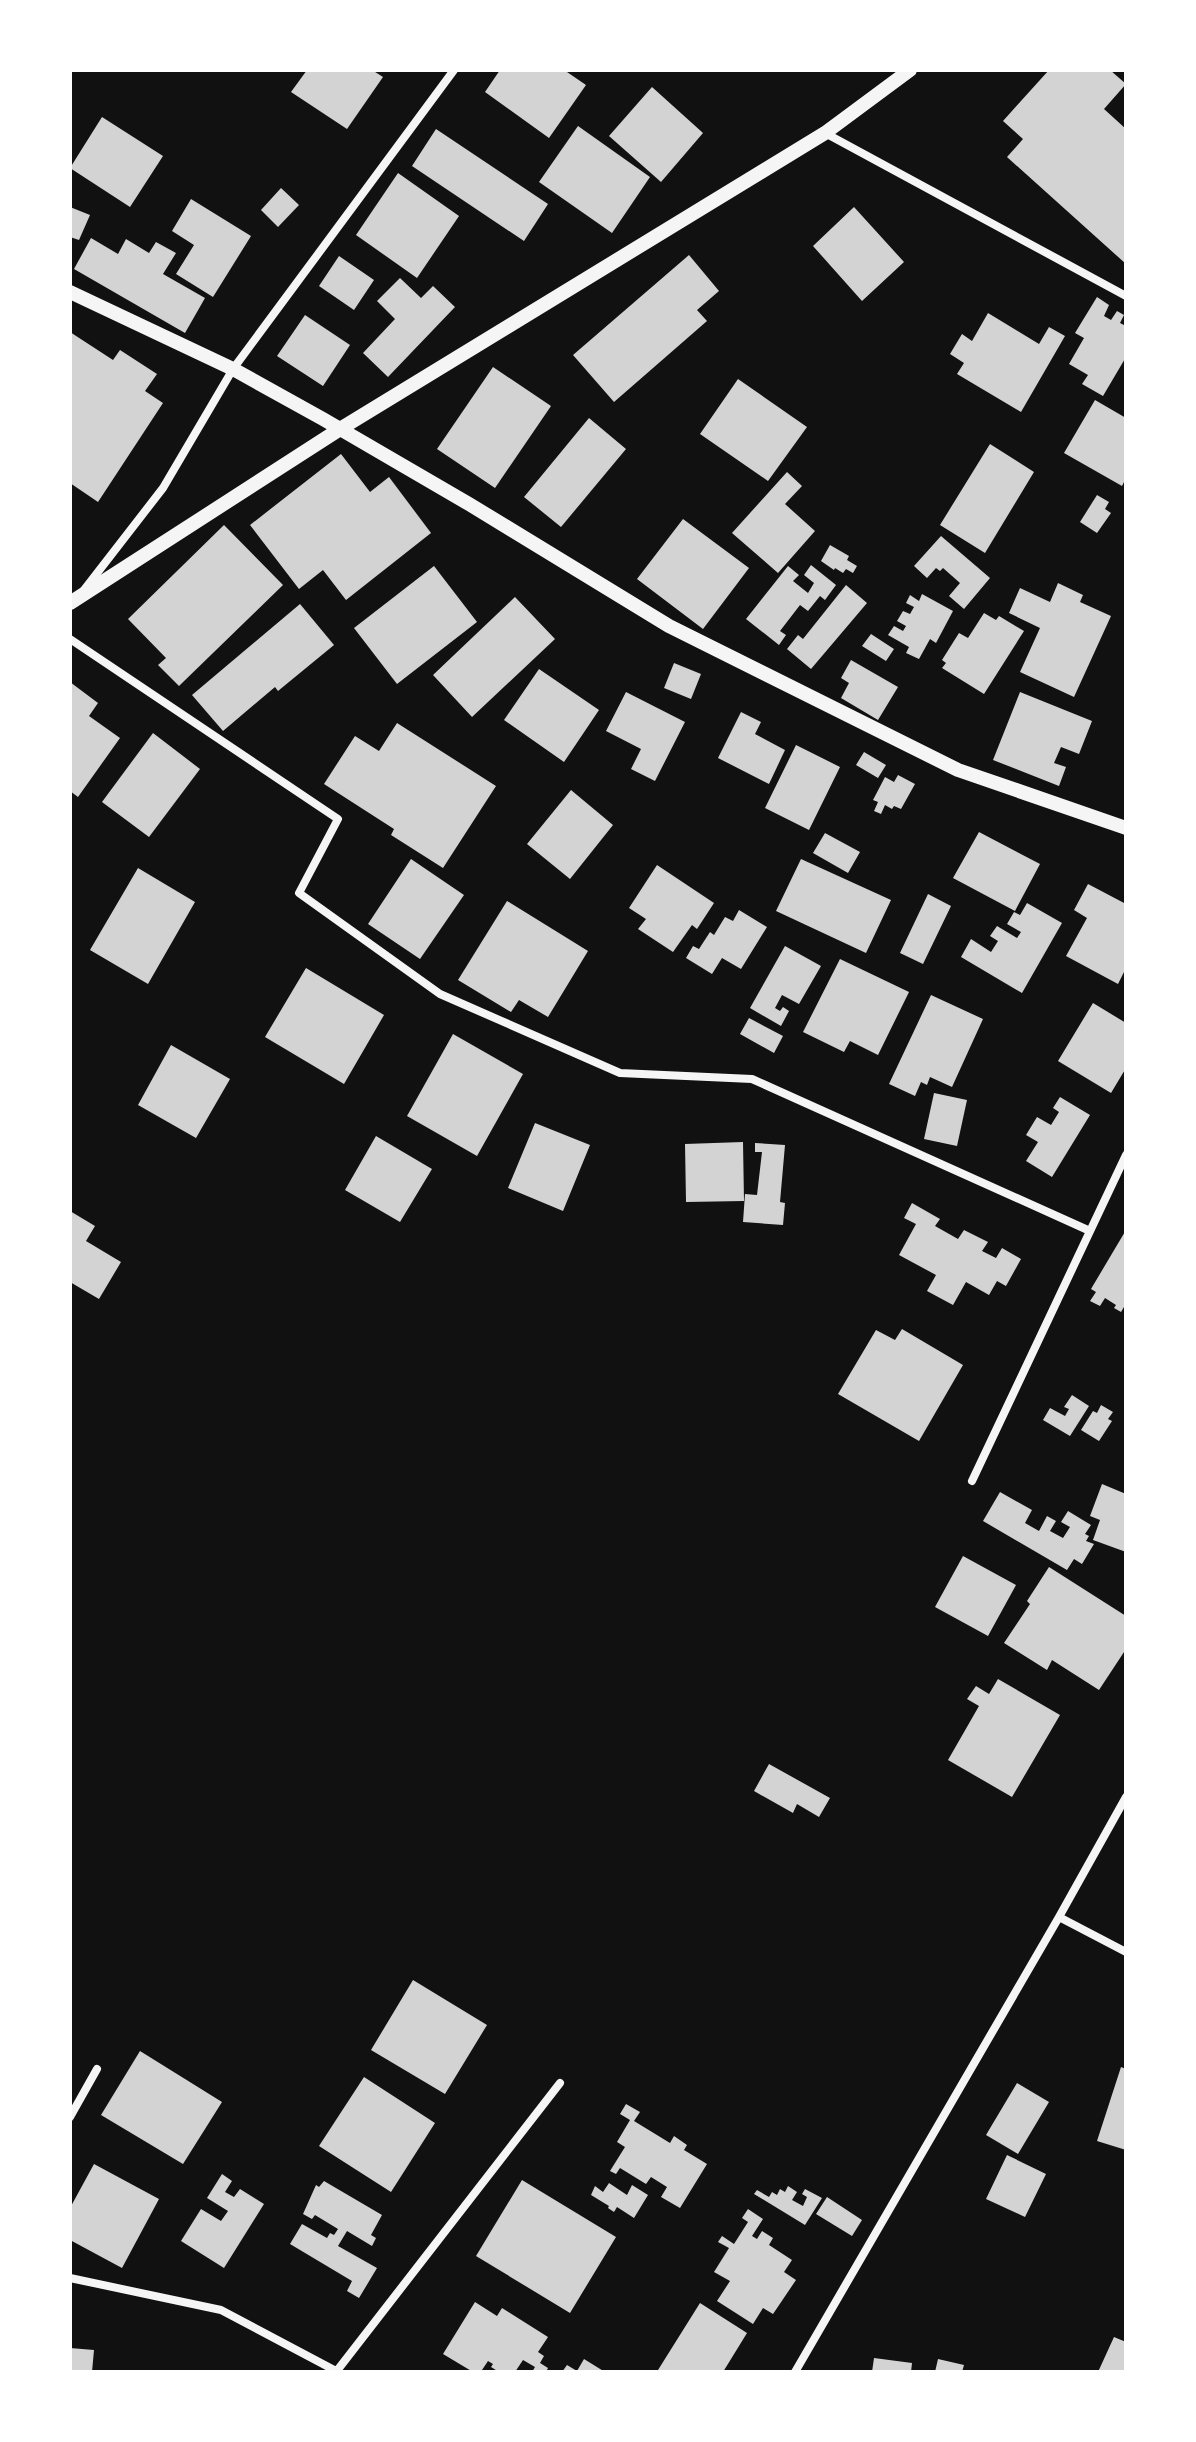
<svg xmlns="http://www.w3.org/2000/svg" width="1196" height="2442" font-family="Signika,sans-serif">
	<style>
		.building { fill: #d3d3d3 }
		.lines { fill: none; stroke-linecap: round; stroke-linejoin: round }
		.minor { stroke: #f5f5f5; stroke-width: 8 }
		.tertiary { stroke: #f5f5f5; stroke-width: 14 }
	</style>
	<rect width="100%" height="100%" fill="#111"/>
	<path class="building" d="M307 70H372L383 77 347 129 291 92Z
		M500 70H569L567 72 586 85 549 138 485 92Z
		M1049 70H1110L1126 84 1104 109 1126 129V264L1007 157 1023 139 1003 121Z
		M652 87 703 133 661 182 609 136Z
		M102 117 163 156 130 207 70 168Z
		M578 126 650 177 612 233 539 182Z
		M436 129 548 204 524 241 412 166Z
		M398 173 459 216 417 278 356 235Z
		M281 188 299 205 278 227 261 210Z
		M191 199 251 236 213 297 176 274 194 245 172 231Z
		M70 207 90 215 79 240 70 237Z
		M854 207 904 262 862 301 813 246Z
		M91 238 118 254 126 239 149 253 156 242 176 253 163 274 205 298 185 333 74 269Z
		M689 255 719 291 697 310 707 321 614 402 573 355Z
		M339 256 374 280 354 310 319 286Z
		M400 278 421 298 433 286 455 307 388 377 363 353 395 319 377 301Z
		M1097 297 1109 305 1104 316 1111 320 1117 311 1124 315 1120 323 1126 326V357L1103 396 1082 384 1088 375 1069 364 1084 338 1075 333Z
		M988 313 1039 344 1049 327 1065 336 1021 412 957 374 964 363 950 354 962 334 972 341Z
		M305 315 350 345 323 386 277 356Z
		M70 332 113 360 120 350 157 374 145 391 163 403 98 502 70 483Z
		M493 367 551 406 495 488 437 449Z
		M738 379 807 427 768 481 700 434Z
		M1095 400 1126 418V478L1122 486 1064 453Z
		M589 418 626 449 561 527 524 497Z
		M990 444 1034 472 985 553 940 525Z
		M341 454 370 492 389 477 431 533 346 600 323 570 299 589 250 525Z
		M787 472 802 486 785 504 815 531 778 573 732 533Z
		M1097 495 1109 502 1105 509 1111 513 1097 533 1080 522Z
		M683 519 749 568 703 629 637 579Z
		M224 525 283 585 179 686 158 665 166 658 128 619Z
		M941 536 990 578 964 609 949 596 960 583 943 568 940 571 936 568 927 578 914 566Z
		M830 545 849 556 847 560 857 566 853 573 846 569 843 573 835 568 834 570 821 561Z
		M811 565 836 585 825 600 820 596 808 611 800 605 780 631 786 635 779 645 746 619 788 566 799 575 793 581 808 593 814 583 804 575Z
		M434 566 477 622 397 684 354 628Z
		M1058 583 1083 595 1080 602 1111 616 1074 697 1020 672 1040 628 1009 613 1020 588 1050 602Z
		M846 585 867 603 811 669 787 649 798 635 803 639Z
		M922 594 953 611 936 643 930 639 919 659 906 653 909 647 888 635 894 626 903 631 906 626 897 621 903 611 910 614 914 607 906 603 910 595 919 601Z
		M515 597 555 639 472 717 433 675Z
		M300 604 334 645 278 691 275 687 223 731 192 695Z
		M984 613 996 620 999 616 1024 631 984 694 942 668 946 663 942 660 959 633 968 638Z
		M871 634 894 649 886 661 862 646Z
		M851 660 898 687 878 720 841 698 849 683 841 678Z
		M674 663 701 674 691 699 664 688Z
		M539 669 599 710 564 762 504 720Z
		M70 682 98 703 89 716 120 738 78 797 70 791Z
		M626 692 685 722 655 781 631 769 641 749 606 731Z
		M1020 692 1092 721 1079 754 1061 747 1054 763 1066 767 1059 786 993 760Z
		M741 712 761 722 755 734 785 750 769 784 718 758Z
		M397 723 496 786 443 868 391 835 394 829 324 784 355 736 379 751Z
		M153 733 200 769 149 837 102 802Z
		M796 745 840 767 809 830 765 808Z
		M864 752 886 765 878 778 856 765Z
		M898 775 915 784 901 809 894 806 892 809 885 805 881 814 874 811 878 802 873 800 885 777 894 782Z
		M571 790 613 825 570 879 527 844Z
		M979 832 1040 864 1015 911 953 878Z
		M825 833 860 852 848 873 813 853Z
		M411 859 464 895 420 959 368 924Z
		M801 859 891 900 866 953 776 911Z
		M657 865 714 903 697 929 692 925 673 952 638 929 646 919 629 908Z
		M138 868 195 902 148 984 90 950Z
		M1088 884 1126 904V968L1118 984 1066 956 1087 918 1074 910Z
		M928 894 951 906 923 964 900 953Z
		M507 901 588 951 548 1017 519 1000 511 1012 458 980Z
		M1027 903 1062 923 1022 993 961 957 971 939 991 952 998 941 990 936 997 926 1017 938 1021 932 1007 924 1014 912 1020 915Z
		M739 910 767 927 741 969 722 958 712 974 686 958 693 946 699 949 710 932 714 935 725 917 733 921Z
		M785 946 821 966 799 1004 782 995 775 1008 780 1011 783 1007 789 1011 781 1026 750 1008Z
		M840 959 909 992 878 1055 850 1041 844 1052 803 1032Z
		M306 968 384 1015 344 1084 265 1037Z
		M931 995 983 1019 952 1087 930 1077 927 1085 921 1082 915 1096 889 1084Z
		M1093 1003 1126 1023V1068L1111 1093 1058 1061Z
		M749 1018 783 1036 774 1053 740 1034Z
		M453 1034 523 1074 477 1156 407 1116Z
		M171 1045 230 1079 196 1138 138 1105Z
		M934 1093 967 1100 957 1146 924 1139Z
		M1060 1097 1090 1115 1052 1177 1026 1161 1038 1142 1026 1135 1037 1117 1051 1125 1059 1112 1053 1108Z
		M535 1123 590 1145 563 1211 508 1188Z
		M376 1136 432 1169 400 1222 345 1190Z
		M743 1142 744 1201 686 1202 685 1144Z
		M755 1143 785 1145 780 1202 785 1203 783 1225 743 1222 745 1194 757 1195 762 1152H755Z
		M912 1203 940 1219 935 1226 958 1239 964 1230 988 1242 982 1251 996 1258 1002 1248 1021 1259 1006 1286 997 1281 989 1295 966 1282 953 1305 927 1291 936 1275 899 1255 916 1224 904 1218Z
		M70 1211 95 1226 86 1241 121 1262 99 1299 70 1282Z
		M1126 1230V1308L1124 1307 1121 1312 1114 1308 1116 1305 1105 1298 1100 1306 1090 1301 1096 1292 1091 1289Z
		M902 1329 963 1365 919 1441 838 1394 876 1330 895 1340Z
		M1072 1395 1089 1406 1070 1436 1043 1420 1050 1408 1065 1416 1069 1409 1064 1407Z
		M1101 1405 1113 1412 1108 1419 1112 1421 1099 1441 1081 1430 1093 1411 1097 1413Z
		M1102 1484 1126 1494V1552L1093 1540 1100 1520 1090 1516Z
		M1000 1492 1032 1510 1025 1523 1039 1531 1047 1516 1056 1521 1050 1531 1063 1538 1070 1527 1061 1522 1068 1511 1091 1525 1085 1534 1089 1536 1086 1541 1094 1544 1082 1564 1074 1559 1067 1570 983 1521Z
		M963 1556 1016 1585 988 1636 935 1607Z
		M1049 1567 1126 1616V1649L1099 1690 1052 1660 1047 1670 1004 1643 1030 1604 1027 1601Z
		M998 1679 1060 1715 1012 1797 948 1760 979 1706 967 1699 976 1686 989 1694Z
		M769 1764 830 1798 819 1817 797 1804 793 1813 754 1791Z
		M413 1980 487 2025 445 2094 371 2050Z
		M140 2051 222 2102 183 2164 101 2115Z
		M1121 2067 1126 2069V2150L1097 2141Z
		M364 2077 435 2123 391 2192 319 2146Z
		M1017 2083 1049 2102 1018 2154 986 2135Z
		M626 2104 640 2112 634 2121 670 2143 674 2136 687 2145 684 2150 707 2164 680 2208 661 2197 667 2187 651 2177 646 2184 620 2168 616 2174 610 2171 625 2147 617 2142 630 2120 620 2114Z
		M1007 2155 1046 2174 1025 2217 986 2199Z
		M94 2164 159 2199 122 2268 70 2240V2208Z
		M222 2174 232 2181 225 2192 234 2197 240 2189 264 2204 224 2268 181 2241 201 2209 221 2221 228 2211 207 2198Z
		M522 2180 616 2237 570 2313 476 2256Z
		M324 2181 382 2215 371 2235 376 2238 372 2246 347 2231 338 2246 377 2268 359 2298 347 2291 352 2281 290 2244 302 2224 327 2238 330 2233 334 2235 338 2229 315 2215 312 2219 303 2214 316 2185 319 2187Z
		M609 2183 627 2195 632 2185 648 2195 634 2218 617 2207 614 2212 608 2208 609 2206 591 2195 595 2186 603 2192Z
		M788 2186 797 2192 792 2200 803 2206 807 2197 802 2194 805 2189 822 2198 805 2225 754 2194 757 2190 769 2197 772 2192 777 2195 780 2189 785 2192Z
		M827 2197 862 2220 852 2236 816 2214Z
		M748 2209 763 2219 752 2236 757 2239 762 2231 773 2238 769 2245 792 2260 784 2272 796 2280 773 2314 763 2308 753 2324 717 2301 730 2281 714 2272 729 2248 718 2242 722 2236 734 2244 748 2222 742 2218Z
		M475 2302 497 2316 502 2308 548 2337 538 2352 544 2356 540 2363 548 2368 546 2372H532L535 2367 523 2360 515 2372H499L491 2367 493 2364 488 2361 482 2370 486 2372H473L443 2354Z
		M700 2303 747 2333 723 2372H661L658 2370Z
		M1114 2337 1126 2342V2372H1098Z
		M70 2348 94 2350 92 2372H70Z
		M874 2358 912 2363 911 2372H872Z
		M584 2359 605 2372H562L567 2365 577 2371Z
		M938 2359 964 2365 962 2372H935Z"/>
	<g class="lines">
		<path class="minor" d="M825 133 1126 296
			M84 590 163 488 233 369 454 70
			M70 639 338 819 299 893 440 994 620 1073 752 1079 1090 1231
			M972 1481 1126 1155
			M1059 1917 1126 1952
			M70 2117 97 2069
			M70 2278 221 2310 338 2372
			M336 2372 560 2083
			M795 2372 1059 1917 1126 1797"/>
		<path class="tertiary" d="M70 292 233 369 323 419 469 504 669 626 958 770 1126 828
			M70 603 340 429 825 133 910 70"/>
	</g>
	<rect width="1196" height="2442" fill="none" stroke="#ffffff" stroke-width="144"/>
</svg>
